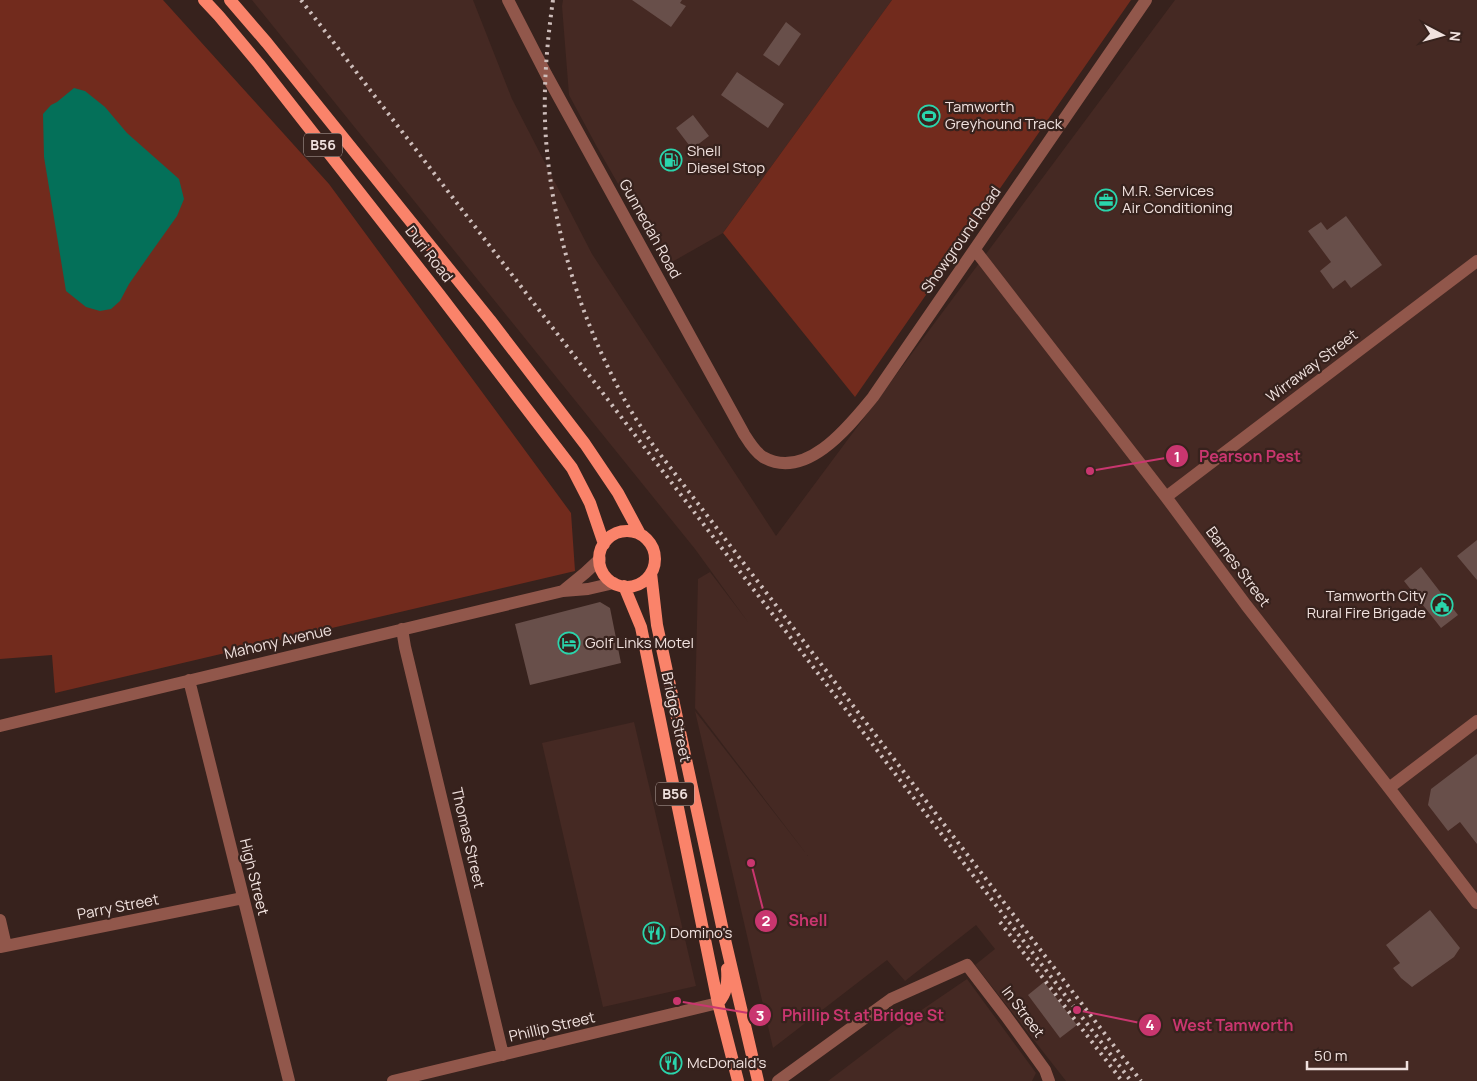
<svg xmlns="http://www.w3.org/2000/svg" width="1477" height="1081" font-family="Manrope,sans-serif">
	<style>
		.built { fill: #452923 }
		.green { fill: #722b1d }
		.water { fill: #047059 }
		.building { fill: #684f4a }
		.lines { fill: none; stroke-linecap: round; stroke-linejoin: round }
		.minor { stroke: #91574b; stroke-width: 12 }
		.primary { stroke: #fa836a; stroke-width: 12 }
		.rail { stroke: #cebebb; stroke-width: 4; stroke-dasharray: 2.5 5; stroke-linecap: butt }
		.labels { text-anchor: middle; stroke-width: 4.5; stroke-linejoin: round; paint-order: stroke }
		.shield { fill: #37221d; stroke: #b8a8a4; stroke-width: 1 }
		.shield-label { font-size: 14px; font-weight: bold; fill: #f0e1de }
		.poi-label { font-size: 15px; fill: #f0e1de; stroke: #37221d; text-anchor: start }
		.street-label { font-size: 15px; fill: #f0e1de; stroke: #37221d }
		.leader { fill: none; stroke: #c9366f; stroke-width: 2 }
		.callout-dot { fill: #c9366f; stroke: #37221d; stroke-width: 2 }
		.mark-label { font-size: 15px; text-anchor: middle; font-weight: bold; fill: #fff }
		.callout-label { font-size: 16px; text-anchor: middle; font-weight: bold; fill: #c9366f; stroke: #37221d; stroke-width: 4.5; stroke-linejoin: round; paint-order: stroke }
	</style>
	<rect width="100%" height="100%" fill="#37221d"/>
	<path class="built" d="M252 0H473L512 99 592 254 776 536 1175 0H1477V1081H1066L975 965 995 949 976 925 905 981 887 960 773 1048 695 711 808 856 695 708 698 579 710 572 748 622 695 549Z
		M563 0H892L723 233 665 266 597 147 569 95 562 6Z
		M634 722 696 986 603 1007 542 743Z
		M967 979 1036 1073 1032 1081H828L923 1009Z"/>
	<path class="green" d="M0 0H163L329 184 571 513 575 571 55 693 52 655 0 659Z
		M892 0H1131L855 397 723 233Z"/>
	<path class="water" d="M74 88 85 91 105 107 127 133 179 179 184 199 177 216 150 254 129 284 120 301 111 309 100 311 86 307 66 291 44 157 43 114 51 105 57 102Z"/>
	<path class="building" d="M632 0H682L680 3 686 6 671 27Z
		M786 22 801 34 779 66 763 55Z
		M737 72 784 104 768 128 721 95Z
		M693 115 709 136 692 149 676 128Z
		M1346 216 1382 265 1351 288 1345 280 1333 289 1320 271 1331 262 1308 231 1321 222 1327 230Z
		M1477 540V580L1457 556Z
		M1421 567 1458 615 1441 628 1404 581Z
		M600 602 610 608 621 663 530 685 515 624Z
		M1477 754V844L1460 822 1448 831 1428 805 1431 789Z
		M1430 910 1460 948 1454 957 1412 987 1401 978 1393 968 1400 963 1386 945Z
		M1044 982 1077 1025 1060 1038 1028 995Z"/>
	<g class="lines">
		<path class="minor" d="M508 0 546 74 744 434C749 442 755 452 763 457 806 482 850 425 873 397L1146 0
			M975 250 1166 497 1246 605 1389 788 1477 903
			M1166 497 1477 261
			M563 591 585 573 600 559
			M402 629 405 647 503 1055
			M189 680 289 1081
			M0 726 563 591 588 589 614 583
			M1389 788 1477 721
			M0 920 6 946
			M0 947 243 898
			M393 1081 718 1003
			M778 1081 891 999 967 965 1006 1016 1045 1070 1049 1081"/>
		<path class="primary" d="M204 0 219 16 259 64 439 294 572 468 590 503 604 544
			M230 0 267 43 490 320 585 444 618 493 640 534
			M599 559a28 28 0 1 1 56 0a28 28 0 1 1-56 0Z
			M651 573 657 625 723 931 758 1081
			M624 586 641 627 718 1003 738 1081
			M718 1003C727 993 728 982 727 969"/>
		<path class="rail" d="M301 0 1131 1081
			M553 0C546 49 542 102 547 151 555 236 581 318 621 393 630 411 642 428 653 445L1141 1081
			M1000 922 1122 1081"/>
	</g>
	<defs>
		<g id="stadium-ring" transform="scale(1.125)"><circle r="9.5" fill="#37221d" stroke="#2ad5ac" stroke-width="1.5"/><path d="M0-5a6.5 5 0 1 0 0 10a6.5 5 0 1 0 0-10ZM-3.5-1.8h7v3.6h-7Z" fill="#2ad5ac"/></g>
		<g id="fuel-ring" transform="scale(1.125)"><circle r="9.5" fill="#37221d" stroke="#2ad5ac" stroke-width="1.5"/><path d="M-5.5-6h7V0h2V4h1.3V-2.5L3-4.5l.8-.8L6-3V5H2.5V1h-1V6h-7ZM-4.2-4.7v3.2H.2V-4.7Z" fill="#2ad5ac"/></g>
		<g id="office-ring" transform="scale(1.125)"><circle r="9.5" fill="#37221d" stroke="#2ad5ac" stroke-width="1.5"/><path d="M-6-3h4V-5.5h4V-3h4V5H-6ZM-1-4.5V-3h2v-1.5ZM-6 0V1H6V0Z" fill="#2ad5ac"/></g>
		<g id="civic-ring" transform="scale(1.125)"><circle r="9.5" fill="#37221d" stroke="#2ad5ac" stroke-width="1.5"/><path d="M-.6-6.5H3V-4.5H.6V-3L4-1V1h2V6H-6V1h2V-1L-.6-3ZM-1.2 2.5V6h2.4V2.5Z" fill="#2ad5ac"/></g>
		<g id="hotel-ring" transform="scale(1.125)"><circle r="9.5" fill="#37221d" stroke="#2ad5ac" stroke-width="1.5"/><path d="M-6-4.5h1.5V1H6V5H4.5V3h-9V5H-6ZM-4 0a1.8 1.8 0 1 1 3.6 0ZM.5 0V-2.5h3Q6-2.5 6 0Z" fill="#2ad5ac"/></g>
		<g id="restaurant-ring" transform="scale(1.125)"><circle r="9.5" fill="#37221d" stroke="#2ad5ac" stroke-width="1.5"/><path d="M-5-6h1v4h1v-4h1v4h1v-4h1v5L-1.5 .5V6h-2V.5L-5-1ZM5-6V6H3V1.5H1.5Q1.5-4 5-6Z" fill="#2ad5ac"/></g>
	</defs>
	<g fill-rule="evenodd">
		<use href="#stadium-ring" x="929" y="116"/>
		<use href="#fuel-ring" x="671" y="160"/>
		<use href="#office-ring" x="1106" y="200"/>
		<use href="#civic-ring" x="1442" y="605"/>
		<use href="#hotel-ring" x="569" y="643"/>
		<use href="#restaurant-ring" x="654" y="933"/>
		<use href="#restaurant-ring" x="671" y="1063"/>
	</g>
	<g class="labels">
		<g class="shield">
			<rect x="304" y="133.5" width="38" height="23" rx="4"/>
			<rect x="656" y="782.5" width="38" height="23" rx="4"/>
		</g>
		<g class="shield-label">
			<text x="323" y="150">B56</text>
			<text x="675" y="799">B56</text>
		</g>
		<g class="poi-label">
			<text x="945" y="112">Tamworth<tspan x="945" dy="17">Greyhound Track</tspan></text>
			<text x="687" y="156">Shell<tspan x="687" dy="17">Diesel Stop</tspan></text>
			<text x="1122" y="196">M.R. Services<tspan x="1122" dy="17">Air Conditioning</tspan></text>
			<text x="1426" y="601" text-anchor="end">Tamworth City<tspan x="1426" dy="17">Rural Fire Brigade</tspan></text>
			<text x="585" y="648">Golf Links Motel</text>
			<text x="670" y="938">Domino's</text>
			<text x="687" y="1068">McDonald's</text>
		</g>
		<g class="street-label">
			<text transform="translate(650 229) rotate(61)" y="5">Gunnedah Road</text>
			<text transform="translate(961 240) rotate(-55)" y="5">Showground Road</text>
			<text transform="translate(429 254) rotate(52)" y="5">Duri Road</text>
			<text transform="translate(1312 366) rotate(-37)" y="5">Wirraway Street</text>
			<text transform="translate(1238 567) rotate(53)" y="5">Barnes Street</text>
			<text transform="translate(278 642) rotate(-13)" y="5">Mahony Avenue</text>
			<text transform="translate(676 717) rotate(78)" y="5">Bridge Street</text>
			<text transform="translate(468 838) rotate(77)" y="5">Thomas Street</text>
			<text transform="translate(254 877) rotate(76)" y="5">High Street</text>
			<text transform="translate(118 907) rotate(-11)" y="5">Parry Street</text>
			<text transform="translate(1023 1012) rotate(53)" y="5">In Street</text>
			<text transform="translate(552 1027) rotate(-13)" y="5">Phillip Street</text>
		</g>
	</g>
	<path class="leader" d="M1090 471L1177 456M751 863L766 921M677 1001L760 1015M1077 1010L1150 1025"/>
	<g class="callout-dot">
		<circle cx="1090" cy="471" r="5"/>
		<circle cx="751" cy="863" r="5"/>
		<circle cx="677" cy="1001" r="5"/>
		<circle cx="1077" cy="1010" r="5"/>
		<circle cx="1177" cy="456" r="12"/>
		<circle cx="766" cy="921" r="12"/>
		<circle cx="760" cy="1015" r="12"/>
		<circle cx="1150" cy="1025" r="12"/>
	</g>
	<g class="mark-label">
		<text x="1177" y="462">1</text>
		<text x="766" y="926">2</text>
		<text x="760" y="1021">3</text>
		<text x="1150" y="1030">4</text>
	</g>
	<g class="callout-label">
		<text x="1250" y="462">Pearson Pest</text>
		<text x="808" y="926">Shell</text>
		<text x="863" y="1021">Phillip St at Bridge St</text>
		<text x="1233" y="1031">West Tamworth</text>
	</g>
	<g transform="translate(1442 35) rotate(96)" stroke="#37221d" stroke-width="4" paint-order="stroke">
	<path d="M0-4L9 19L0 12L-9 19Z" fill="#f0e1de"/>
	<text y="-8" font-size="14" font-weight="bold" text-anchor="middle" fill="#f0e1de">N</text>
	</g>
	<path d="M1307 1061v8h100v-8" fill="none" stroke="#f0e1de" stroke-width="2.5"/>
	<text x="1314" y="1061" font-size="15" fill="#f0e1de" stroke="#37221d" stroke-width="4" paint-order="stroke">50 m</text>
</svg>
